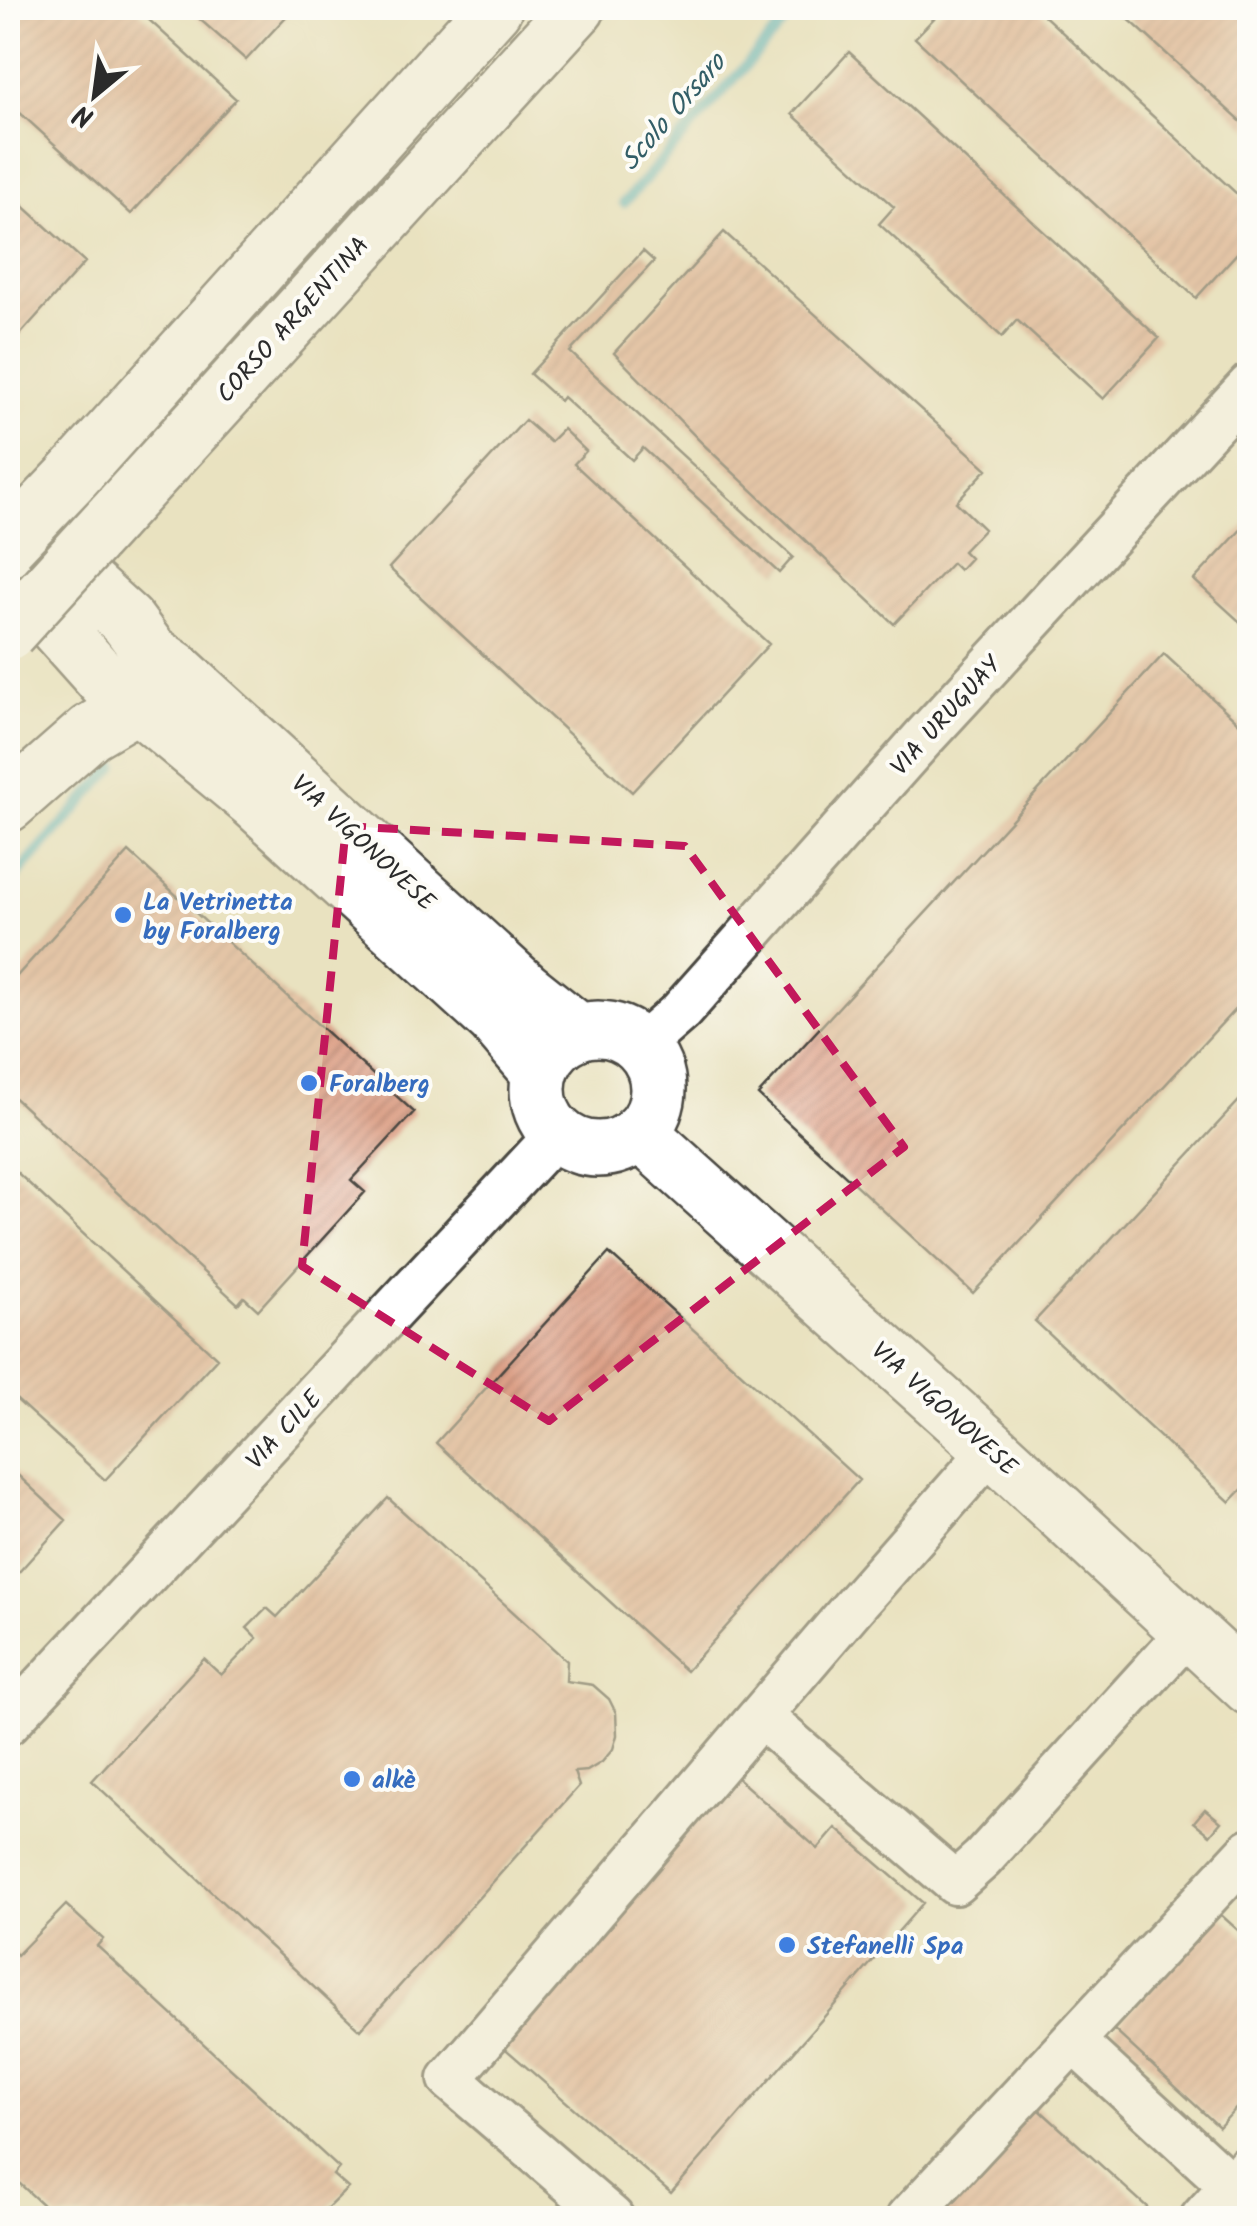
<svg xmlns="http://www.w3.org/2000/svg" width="1257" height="2226" font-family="Kalam,sans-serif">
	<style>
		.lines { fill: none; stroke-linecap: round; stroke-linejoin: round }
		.stream { stroke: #40aac0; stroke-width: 11 }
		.building { fill: url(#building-hatch) }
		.minor-casing { stroke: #484641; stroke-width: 48 }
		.major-casing { stroke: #484641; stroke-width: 60 }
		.highway-casing { stroke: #484641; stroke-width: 60 }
		.minor { stroke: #fff; stroke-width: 42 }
		.major { stroke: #fff; stroke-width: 55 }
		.highway { stroke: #fff; stroke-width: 55 }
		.highway-bridge-casing { stroke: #484641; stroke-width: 60; stroke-linecap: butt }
		.highway-bridge { stroke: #fff; stroke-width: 55 }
		.marked { fill: none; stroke: #c2185b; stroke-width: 8; stroke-dasharray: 20 12; stroke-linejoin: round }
		.shop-dot { fill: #3f7fe0; stroke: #fdfcf7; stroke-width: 4 }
		.labels { text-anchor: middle; stroke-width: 8; stroke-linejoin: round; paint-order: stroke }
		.street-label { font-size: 25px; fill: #2b2b2b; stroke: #fdfcf7 }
		.shop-label { font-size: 25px; font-weight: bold; fill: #366cbe; stroke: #fdfcf7; text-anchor: start }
		.water-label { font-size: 28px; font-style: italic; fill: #335e67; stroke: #fdfcf7 }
	</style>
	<defs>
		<pattern id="building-hatch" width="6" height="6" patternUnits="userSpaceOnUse" patternTransform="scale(2.5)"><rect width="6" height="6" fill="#dda188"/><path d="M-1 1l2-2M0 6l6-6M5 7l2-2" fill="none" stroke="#b3836f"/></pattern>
	</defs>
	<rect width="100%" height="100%" fill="#fdfcf7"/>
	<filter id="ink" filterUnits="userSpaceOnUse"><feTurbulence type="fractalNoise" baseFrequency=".01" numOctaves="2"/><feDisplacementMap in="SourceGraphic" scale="20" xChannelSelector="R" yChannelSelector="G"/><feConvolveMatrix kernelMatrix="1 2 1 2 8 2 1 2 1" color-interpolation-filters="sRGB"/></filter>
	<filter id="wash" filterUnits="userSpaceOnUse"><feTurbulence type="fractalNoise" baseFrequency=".0048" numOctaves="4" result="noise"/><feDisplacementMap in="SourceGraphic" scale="40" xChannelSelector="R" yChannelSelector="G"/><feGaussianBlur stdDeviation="2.25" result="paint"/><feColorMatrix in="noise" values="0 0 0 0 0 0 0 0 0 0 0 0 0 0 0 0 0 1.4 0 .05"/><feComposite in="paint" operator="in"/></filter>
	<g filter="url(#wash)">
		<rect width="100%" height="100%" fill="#e9e2c0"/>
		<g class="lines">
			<path class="stream" d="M624 203 797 8
				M8 885 115 766"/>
		</g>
		<g id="blocks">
			<path class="building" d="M8 8H136L236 99 131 214 8 102Z
				M187 8H294L246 60Z
				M944 8H1036L1250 206V239L1196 298 915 38Z
				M1115 8H1250V130L1133 23Z
				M849 52 1159 338 1103 399 1017 320 1002 337 879 224 894 207 792 114Z
				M8 192 85 262 8 348Z
				M724 232 987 469 956 502 984 529 963 551 970 558 959 570 952 563 894 624 703 444 614 353Z
				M643 251 654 261 570 352 793 557 779 573 643 448 632 460 563 397 560 401 530 374Z
				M525 420 550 442 563 429 586 451 574 464 769 644 632 792 389 568Z
				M1250 520V631L1194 580Z
				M1164 654 1250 733V993L973 1293 758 1095Z
				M129 852 414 1112 351 1180 365 1192 258 1310 244 1297 238 1304 8 1092V986Z
				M1250 1089V1481L1230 1502 1035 1321Z
				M8 1164 217 1358 105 1480 8 1392Z
				M609 1253 859 1480 686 1671 436 1443Z
				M8 1466 66 1520 8 1584Z
				M388 1498 567 1661 566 1681 593 1685 609 1699 616 1713 617 1735 613 1749 602 1762 587 1771 574 1772 579 1786 360 2030 92 1781 204 1659 221 1675 257 1638 247 1628 267 1608 277 1617Z
				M735 1776 818 1849 836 1828 923 1903 671 2193 501 2045Z
				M1205 1809 1221 1822 1210 1835 1194 1822Z
				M66 1905 103 1939 97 1946 339 2168 333 2175 348 2188 317 2218H57L8 2173V1945L17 1955Z
				M1220 1914 1250 1941V2093L1219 2127 1113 2029Z
				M1031 2102 1147 2207 1136 2218H924Z"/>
		</g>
	</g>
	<g filter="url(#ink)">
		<use href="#blocks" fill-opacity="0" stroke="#484641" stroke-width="2.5"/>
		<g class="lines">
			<g class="minor-casing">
				<path id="minor" d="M641 1046 681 1011 926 735 1250 385
					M760 1716 955 1883 982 1859 1189 1631
					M8 1723 558 1133
					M1074 2042 1250 2203
					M612 2218 450 2079 853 1607 992 1449
					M908 2218 1250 1850
					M1202 2218 1249 2166"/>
			</g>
			<g class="major-casing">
				<path id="major" d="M31 534 127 621 150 652 175 669 525 989 579 1032
					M8 581 50 620 117 695 137 704 253 800 494 1019 540 1073
					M538 1089a60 60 0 1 1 120 0a60 60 0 1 1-120 0Z
					M639 1132 992 1449 1250 1687"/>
			</g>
			<g class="highway-casing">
				<path id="highway" d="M71 478 494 8
					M111 519 577 8
					M8 804 90 732 137 704"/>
			</g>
			<use href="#minor" class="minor"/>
			<use href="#major" class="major"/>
			<use href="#highway" class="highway"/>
			<g class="highway-bridge-casing">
				<path id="highway-bridge" d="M8 544 71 478
					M8 632 111 519"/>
			</g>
			<use href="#highway-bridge" class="highway-bridge"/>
		</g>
	</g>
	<path d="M0 0H1257V2226H0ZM346 826 685 846 904 1147 549 1421 302 1266Z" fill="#e9e2c0" fill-opacity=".55" fill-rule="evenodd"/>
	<path class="marked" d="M346 826 685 846 904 1147 549 1421 302 1266Z"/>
	<g class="shop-dot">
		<circle cx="123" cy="915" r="10"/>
		<circle cx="309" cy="1083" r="10"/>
		<circle cx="352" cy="1779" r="10"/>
		<circle cx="787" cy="1945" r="10"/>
	</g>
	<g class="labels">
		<g class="street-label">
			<text transform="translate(292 319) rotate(-48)" y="9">CORSO ARGENTINA</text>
			<text transform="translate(945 715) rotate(-48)" y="9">VIA URUGUAY</text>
			<text transform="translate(364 842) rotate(43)" y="9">VIA VIGONOVESE</text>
			<text transform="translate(945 1408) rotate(42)" y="9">VIA VIGONOVESE</text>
			<text transform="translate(283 1429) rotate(-47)" y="9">VIA CILE</text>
		</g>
		<g class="shop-label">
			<text x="143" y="910">La Vetrinetta<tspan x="143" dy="29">by Foralberg</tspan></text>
			<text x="329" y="1092">Foralberg</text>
			<text x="372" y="1788">alkè</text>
			<text x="807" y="1954">Stefanelli Spa</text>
		</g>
		<g class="water-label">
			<text transform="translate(672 111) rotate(-49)" y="10">Scolo Orsaro</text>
		</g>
	</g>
	<rect width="1257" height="2226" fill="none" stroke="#fdfcf7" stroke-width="40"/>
	<g transform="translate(95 95) rotate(209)" stroke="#fdfcf7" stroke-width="8" paint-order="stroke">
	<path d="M0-8L18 38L0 25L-18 38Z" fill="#2b2b2b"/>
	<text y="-15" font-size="28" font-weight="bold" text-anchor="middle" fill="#2b2b2b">N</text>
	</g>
</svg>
